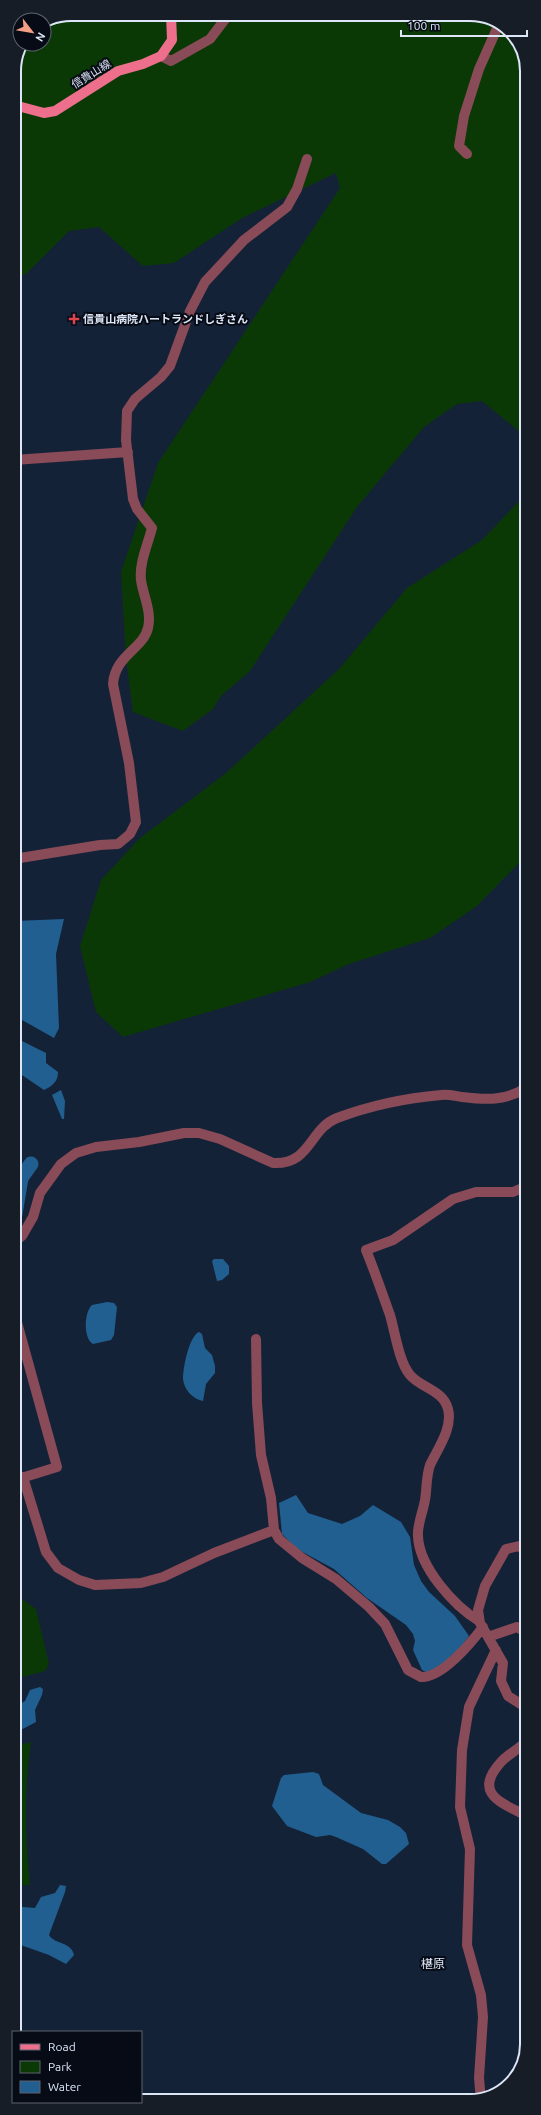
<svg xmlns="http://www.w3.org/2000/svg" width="541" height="2115" font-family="Ubuntu,'Noto Sans JP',sans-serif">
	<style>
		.green { fill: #0b3906 }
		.water { fill: #205f90 }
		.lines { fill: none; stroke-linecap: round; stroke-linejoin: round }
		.river { stroke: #205f90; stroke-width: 15 }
		.minor { stroke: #884b57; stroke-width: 10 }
		.major { stroke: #ee6f8c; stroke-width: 10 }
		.health-dot { fill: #e0444e; stroke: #060b15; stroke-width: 1.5 }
		.labels { text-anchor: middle; stroke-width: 4; stroke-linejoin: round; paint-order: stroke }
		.street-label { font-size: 11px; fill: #dde6f6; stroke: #060b15 }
		.poi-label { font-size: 11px; font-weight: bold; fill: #dde6f6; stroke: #060b15; text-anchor: start }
		.neighbourhood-label { font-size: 12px; fill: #dde6f6; stroke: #060b15 }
		.rim { fill: none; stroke: #dde6f6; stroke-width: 2 }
	</style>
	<rect width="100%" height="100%" fill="#142238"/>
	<path class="green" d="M71 14H477L508 28 526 60V437L482 401 457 404 424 427 357 507 250 671 221 696 213 709 183 731 133 712 126 659 121 572 158 463 340 188 336 173 242 218 174 263 143 266 99 227 69 231 26 274 14 277V71L25 44H44V25Z
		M526 484V856L477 906 430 938 349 964 310 982 123 1037 96 1012 80 946 101 880 140 838 226 773 339 669 407 588 482 540 521 499Z
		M15 1594 36 1609 49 1664 45 1671 15 1679Z
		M31 1742C24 1789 25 1838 30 1885H15V1746Z"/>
	<path class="water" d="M64 919 56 954 59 1028 54 1038 15 1016 14 921Z
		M22 1041 46 1053V1063L58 1072C58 1082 52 1086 44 1090L19 1073 16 1056Z
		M61 1090 65 1101 64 1119H62L52 1095Z
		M214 1259H223L229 1266V1274L222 1280 217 1281 212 1261Z
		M107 1302 114 1303 117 1307 114 1335 111 1340 93 1344C83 1338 84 1312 92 1305Z
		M199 1332 202 1334 205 1348 212 1355 215 1366V1373L206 1384 203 1401C193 1399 184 1390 183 1379 183 1368 189 1336 199 1332Z
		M296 1495 308 1513 342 1524 360 1516 373 1505 401 1522 410 1537 414 1565 421 1581 429 1592 455 1616 469 1636 442 1673 426 1672 422 1670 413 1650 415 1641 413 1634 406 1625 367 1598 334 1569 297 1549 282 1534 279 1503Z
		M40 1687 43 1689 42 1695 35 1710 36 1722 15 1733V1707L25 1701 30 1690Z
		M313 1772 319 1774 323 1785 361 1813 388 1820 400 1827 406 1833 409 1844 386 1864H382L363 1849 336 1837 330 1835 316 1837 287 1826 272 1806 281 1778 284 1775Z
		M60 1885 66 1886 65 1892 49 1935C55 1945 71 1941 74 1955L66 1964 49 1955 15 1943V1904L23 1907 35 1908 41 1897 55 1893Z"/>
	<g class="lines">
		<path class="river" d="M15 1214 21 1178 31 1164"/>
		<path class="minor" d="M161 56 171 61 210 39 229 14
			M467 154 459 146 464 116 479 69 499 24
			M14 460 128 452
			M14 859 100 845 118 844 130 834 136 822 129 763 113 684C115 655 143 649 148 628 152 612 143 595 141 580 139 563 148 544 152 528L137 509 133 499 126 440 127 411 135 399 161 377 170 366 190 311 205 282 244 240 287 207 297 189 307 159
			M15 1241 22 1236 33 1217 40 1193 61 1164 76 1153 96 1147 139 1142 184 1133H199L220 1139 273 1163C311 1165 309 1129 337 1118 369 1106 407 1098 441 1095 447 1094 455 1096 462 1097 486 1100 505 1101 526 1088
			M15 1315 57 1467 15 1480
			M256 1339 257 1403 261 1455 271 1498 274 1530 279 1539 302 1558 336 1579 369 1607 385 1624 408 1670 421 1677C442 1678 471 1643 483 1627
			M23 1477 46 1552 58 1568 79 1580 95 1585 141 1583 163 1577 214 1553 274 1530
			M527 1552 519 1546 506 1549 485 1586 478 1610 480 1623 503 1663 501 1681 508 1696 527 1708
			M479 1621C454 1606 419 1567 418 1536 417 1525 423 1512 425 1500 427 1488 426 1477 430 1465 438 1448 453 1428 448 1409 443 1390 421 1388 410 1375 399 1362 395 1332 390 1315 382 1293 375 1272 366 1250L393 1240 453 1199 476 1192H513L527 1186
			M488 1637 517 1627 527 1633
			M527 1740C520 1749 508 1754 501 1762 472 1794 502 1803 527 1816
			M481 2100 479 2078 483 2017 481 1995 467 1945 470 1849 460 1807 462 1750 469 1707 496 1650"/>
		<path class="major" d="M14 105 44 113 55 111 118 71 143 64 161 56 172 40 171 14"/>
	</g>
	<path class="health-dot" d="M72 313h4v4h4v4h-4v4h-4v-4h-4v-4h4z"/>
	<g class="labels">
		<g class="street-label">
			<text transform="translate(91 74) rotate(-32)" y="4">信貴山線</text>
		</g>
		<g class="poi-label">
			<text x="83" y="323">信貴山病院ハートランドしぎさん</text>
		</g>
		<g class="neighbourhood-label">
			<text x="433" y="1968">椹原</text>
		</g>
	</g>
	<path d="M0 0H541V2115H0ZM71 21H470A50 50 0 0 1 520 71V2044A50 50 0 0 1 470 2094H71A50 50 0 0 1 21 2044V71A50 50 0 0 1 71 21Z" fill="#171d27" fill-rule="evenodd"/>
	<path class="rim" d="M71 21H470A50 50 0 0 1 520 71V2044A50 50 0 0 1 470 2094H71A50 50 0 0 1 21 2044V71A50 50 0 0 1 71 21Z"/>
	<rect x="12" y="2031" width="130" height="72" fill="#060b15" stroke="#5c636f"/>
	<rect x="20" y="2044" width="20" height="6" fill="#ee6f8c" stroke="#5c636f"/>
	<text x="48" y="2051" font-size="12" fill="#dde6f6">Road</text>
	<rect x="20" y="2061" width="20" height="12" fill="#0b3906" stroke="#5c636f"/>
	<text x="48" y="2071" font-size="12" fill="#dde6f6">Park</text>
	<rect x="20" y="2081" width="20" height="12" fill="#205f90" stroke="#5c636f"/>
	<text x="48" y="2091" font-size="12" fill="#dde6f6">Water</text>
	<g transform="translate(32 32) rotate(121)"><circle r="19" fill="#060b15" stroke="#5c636f"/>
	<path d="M0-3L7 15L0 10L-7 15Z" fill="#f39f85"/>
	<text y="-6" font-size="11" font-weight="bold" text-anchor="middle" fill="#dde6f6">N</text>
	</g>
	<path d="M401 30v6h126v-6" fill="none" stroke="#dde6f6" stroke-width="2"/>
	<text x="407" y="30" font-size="12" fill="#dde6f6" stroke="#060b15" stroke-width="3" paint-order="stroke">100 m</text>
</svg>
